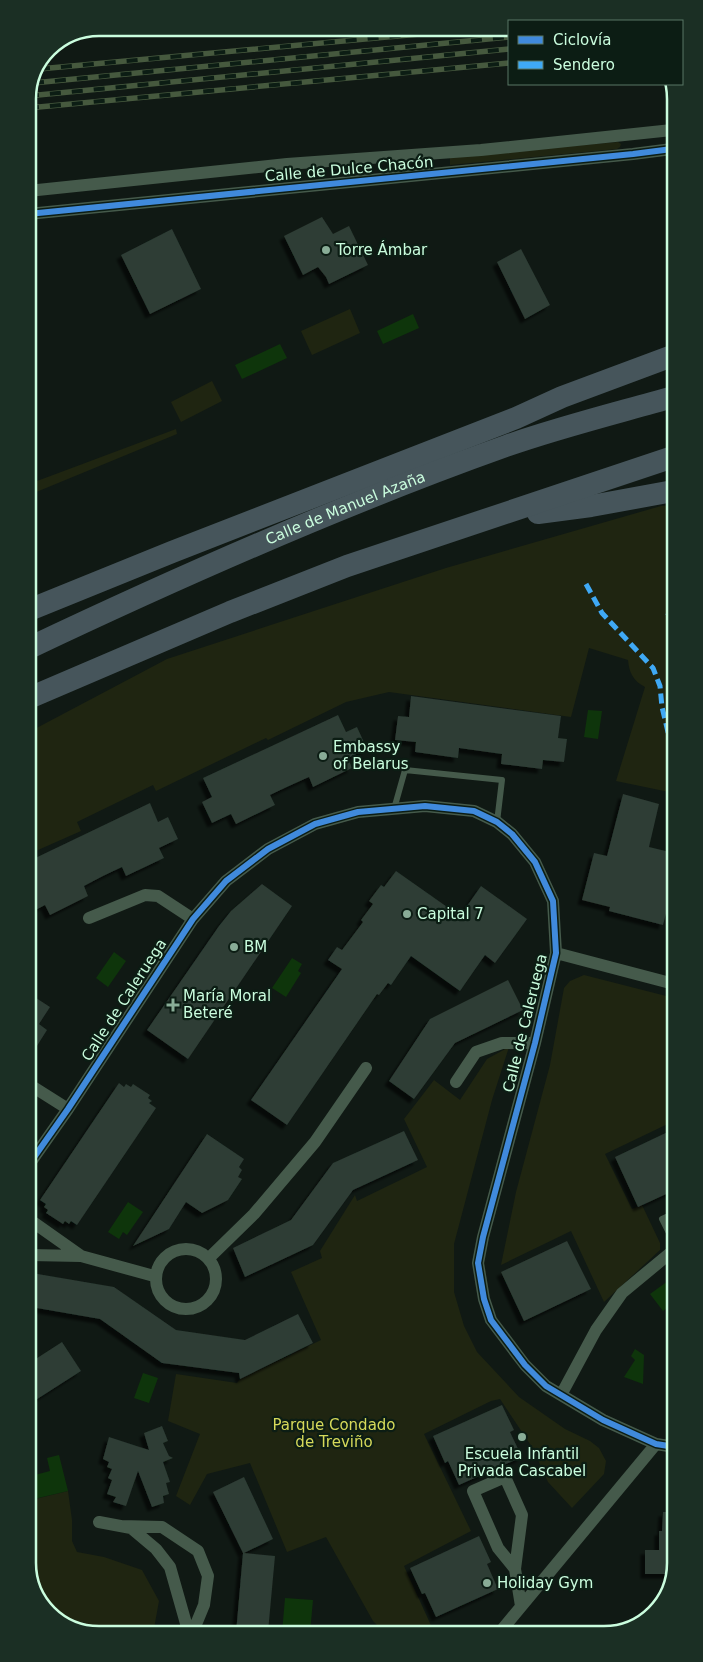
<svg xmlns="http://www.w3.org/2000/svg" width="703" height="1662" font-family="'DejaVu Sans',sans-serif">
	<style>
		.green { fill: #1f2511 }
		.water { fill: #0e350b }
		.building { fill: #2d3c34; filter: url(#shadow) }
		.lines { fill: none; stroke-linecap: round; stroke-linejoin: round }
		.service { stroke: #455a4b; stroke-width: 6 }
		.minor { stroke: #455a4b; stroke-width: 12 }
		.motorway { stroke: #46555b; stroke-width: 22 }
		.rail-casing { stroke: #46593e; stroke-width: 5.5 }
		.rail { stroke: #0c1d14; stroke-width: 4; stroke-dasharray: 11; stroke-linecap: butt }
		.quiet { stroke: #3fa9f5; stroke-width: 5; stroke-dasharray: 10 5; stroke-linecap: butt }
		.cycleway-casing { stroke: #0c1d14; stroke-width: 9 }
		.cycleway { stroke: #408adc; stroke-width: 6 }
		.poi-dot { fill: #89ad97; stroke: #0c1d14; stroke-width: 2 }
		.labels { text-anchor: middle; stroke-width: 4.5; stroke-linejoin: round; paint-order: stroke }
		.street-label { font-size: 15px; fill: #cafdde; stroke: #0c1d14 }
		.poi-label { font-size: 15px; fill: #cafdde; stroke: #0c1d14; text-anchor: start }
		.park-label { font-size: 15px; fill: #d5d95a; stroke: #0c1d14 }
		.rim { fill: none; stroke: #cafdde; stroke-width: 2.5 }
	</style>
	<defs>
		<filter id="shadow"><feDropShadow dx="-4.5" dy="4.5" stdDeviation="1" flood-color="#0009"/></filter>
	</defs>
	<rect width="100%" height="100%" fill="#101914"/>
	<path class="green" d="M618 142 621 144 620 147 617 149 450 165V156Z
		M350 309 360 333 312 355 301 331Z
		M212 381 222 401 181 422 171 402Z
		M176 429 177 434 29 495V484Z
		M673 505 674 799 669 792 616 781 645 687C633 681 629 672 628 660L589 648 571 717 389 692 346 702 268 740 266 738 156 791 153 785 77 822 81 831 29 854V732L167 659 446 568 661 506Z
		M584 975 674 998V1121L605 1154 632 1209 642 1205 660 1243V1250L604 1302 571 1231 501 1265 516 1192 550 1065 564 988 570 981Z
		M509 1047 492 1100 454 1244V1292L464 1326 477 1352 519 1397 565 1429 590 1441 599 1448 606 1461 604 1474 572 1508 548 1482 532 1447 500 1399 491 1401 424 1434 471 1531 404 1566 434 1632H384L373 1621 326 1537 287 1552 250 1463 207 1474 190 1505 176 1496 200 1434 168 1421 176 1374 237 1383 240 1379 321 1340 291 1272 322 1258 320 1251 355 1195 357 1201 427 1167 404 1119 434 1080 460 1100 487 1059Z
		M68 1491 72 1520V1541L77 1552 104 1557 142 1570 159 1601 153 1634H103L83 1622 79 1627 74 1623 72 1626 55 1619 31 1586V1500Z"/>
	<path class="water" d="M413 314 419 328 383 344 377 331Z
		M280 344 287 358 242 379 235 365Z
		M588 710 602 711 598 739 584 737Z
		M114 952 126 961 108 987 96 978Z
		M292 958 302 964 298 971 301 973 286 997 272 988Z
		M128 1202 143 1212 127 1235 123 1232 119 1239 108 1232Z
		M675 1276V1302L663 1311 650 1294Z
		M635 1349 644 1355 643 1384 624 1377 635 1360 631 1356Z
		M143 1373 158 1378 149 1403 134 1398Z
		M59 1455 68 1491 34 1499 31 1487V1476L50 1471 47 1458Z
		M285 1598 313 1600 310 1633H282Z"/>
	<path class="building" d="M322 217 333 234 349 226 368 265 329 284 326 277 318 267 303 275 284 236Z
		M172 229 201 289 150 314 121 255Z
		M521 249 550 305 525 319 497 262Z
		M411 696 561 716 558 738 567 739 564 762 543 760 542 769 501 764 502 754 459 748 458 758 415 752 416 742 395 740 398 716 409 717Z
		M338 715 346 732 357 727 367 749 348 758 352 768 313 787 309 777 289 786 270 795 275 805 236 824 231 814 212 823 202 802 212 797 203 778Z
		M623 794 659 804 649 847 674 853V883L663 925 609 911 610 907 582 900 594 853 607 856Z
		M150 803 158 822 168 817 178 839 159 848 164 858 126 876 122 867 103 876 84 886 88 896 50 915 45 905 30 913 29 861Z
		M396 871 460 916 481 886 527 919 495 963 485 955 460 991 411 956 391 985 388 983 379 995 377 994 287 1125 251 1100 342 969 328 960 337 947 342 950 363 922 361 920 373 904 369 901 381 885 384 887Z
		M262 884 292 906 188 1059 147 1030 219 926 231 911Z
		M508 980 523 1010 455 1043 414 1099 389 1081 430 1019Z
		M30 994 50 1007 39 1024 47 1030 30 1057Z
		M119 1083 124 1087 126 1084 131 1087 133 1084 150 1095 148 1098 152 1101 149 1103 156 1108 77 1225 71 1221 69 1224 65 1221 63 1224 46 1213 48 1210 44 1207 46 1204 40 1200Z
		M674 1129 675 1190 638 1207 615 1157Z
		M404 1131 418 1160 353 1190 313 1245 245 1277 233 1248 291 1220 333 1163Z
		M207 1134 244 1159 239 1167 242 1170 238 1177 242 1179 228 1200 202 1213 186 1202 169 1229 133 1246Z
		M567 1241 591 1289 524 1321 501 1272Z
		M32 1273 114 1287 176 1330 245 1340 298 1314 313 1343 240 1379 239 1373 162 1363 100 1319 31 1307Z
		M62 1342 81 1371 31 1403V1362Z
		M502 1405 514 1430 510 1432 522 1457 459 1485 448 1461 445 1463 433 1436Z
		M162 1426 168 1441 163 1443 169 1456 173 1458 163 1462 170 1482 166 1483 169 1494 163 1496 164 1503 152 1507 138 1471 126 1506 113 1502 116 1497 107 1494 112 1480 108 1478 112 1469 107 1467 109 1462 103 1459 109 1437 149 1450 144 1433Z
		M244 1477 273 1539 244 1553 275 1556 268 1632 255 1631V1633H236L243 1553 213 1492Z
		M663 1512H675L676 1563 672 1574H645V1550H659V1531H662Z
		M479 1536 491 1562 487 1564 498 1589 436 1617 425 1593 422 1594 410 1568Z"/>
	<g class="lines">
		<path class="service" d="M394 809 405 770 502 780 497 822
			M675 1213 662 1219 675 1245"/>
		<path class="minor" d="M28 191 287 164 481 150 672 130
			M28 214 633 154 672 149
			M89 918 145 895 158 896 193 919
			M556 953 674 984
			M456 1082 476 1052 502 1043H535
			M30 1085 68 1109
			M30 1163 68 1109 193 919 226 881 268 849 315 824 358 812 425 806 474 811 497 822 512 834 535 862 553 901 556 953 535 1043 483 1237 478 1263 484 1299 491 1320 525 1365 546 1386 603 1420 656 1444 675 1447
			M30 1220 81 1256
			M156 1279a30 30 0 1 1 60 0a30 30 0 1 1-60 0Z
			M30 1255 81 1256 154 1276
			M209 1258 254 1214 315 1142 366 1068
			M561 1395 596 1330 622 1293 675 1249
			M99 1522 131 1528 156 1549 170 1567 187 1627 185 1634
			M121 1526 162 1527 198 1551 208 1576 204 1605 192 1634
			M515 1569 522 1515 505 1477 473 1491 498 1548 515 1569 521 1606
			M500 1632 656 1444"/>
		<g class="motorway">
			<path d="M538 513 591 506 673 491"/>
			<path d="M29 610 172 552 516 418 562 397 672 356"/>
			<path id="s1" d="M29 648C185 574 343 504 506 446 560 427 617 413 673 397"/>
			<path d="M29 698 230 612 347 566 673 457"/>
		</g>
		<g class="rail-casing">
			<path id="rail" d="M39 69 485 28
				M33 83 509 37
				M28 96 509 49
				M28 108 509 63"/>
		</g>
		<use href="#rail" class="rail"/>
		<path class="quiet" d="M586 584 602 613 653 668 660 686 662 707 673 753
			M673 591 668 616 673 625"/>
		<g class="cycleway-casing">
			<path id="cycleway" d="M28 214 633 154 672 149
				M30 1163 68 1109 193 919 226 881 268 849 315 824 358 812 425 806 474 811 497 822 512 834 535 862 553 901 556 953 535 1043 483 1237 478 1263 484 1299 491 1320 525 1365 546 1386 603 1420 656 1444 675 1447"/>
		</g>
		<use href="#cycleway" class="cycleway"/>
	</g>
	<g class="poi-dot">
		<circle cx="326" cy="250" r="5"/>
		<circle cx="323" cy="756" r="5"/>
		<circle cx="407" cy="914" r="5"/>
		<circle cx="234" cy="947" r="5"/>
		<path d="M170.5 997.5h5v5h5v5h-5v5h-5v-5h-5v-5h5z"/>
		<circle cx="522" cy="1437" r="5"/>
		<circle cx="487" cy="1583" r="5"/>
	</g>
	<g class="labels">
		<g class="street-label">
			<text transform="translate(349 169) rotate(-5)" y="5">Calle de Dulce Chacón</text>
			<text dy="5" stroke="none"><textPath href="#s1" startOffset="346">Calle de Manuel Azaña</textPath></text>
			<text transform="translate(124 1000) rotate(-57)" y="5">Calle de Caleruega</text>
			<text transform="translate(525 1023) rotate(-76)" y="5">Calle de Caleruega</text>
		</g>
		<g class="poi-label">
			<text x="336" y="255">Torre Ámbar</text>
			<text x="333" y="752">Embassy<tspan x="333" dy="17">of Belarus</tspan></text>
			<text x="417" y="919">Capital 7</text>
			<text x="244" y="952">BM</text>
			<text x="183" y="1001">María Moral<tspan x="183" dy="17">Beteré</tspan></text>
			<text x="522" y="1459" text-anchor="middle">Escuela Infantil<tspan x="522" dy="17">Privada Cascabel</tspan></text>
			<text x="497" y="1588">Holiday Gym</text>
		</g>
		<g class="park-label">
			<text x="334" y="1430">Parque Condado<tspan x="334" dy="17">de Treviño</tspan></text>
		</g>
	</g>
	<path d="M0 0H703V1662H0ZM99 36H604A63 63 0 0 1 667 99V1563A63 63 0 0 1 604 1626H99A63 63 0 0 1 36 1563V99A63 63 0 0 1 99 36Z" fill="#1b2f24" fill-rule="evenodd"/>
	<path class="rim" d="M99 36H604A63 63 0 0 1 667 99V1563A63 63 0 0 1 604 1626H99A63 63 0 0 1 36 1563V99A63 63 0 0 1 99 36Z"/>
	<rect x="508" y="20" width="175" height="65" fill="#0c1d14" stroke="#587765"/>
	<rect x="518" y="36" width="25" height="8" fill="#408adc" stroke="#587765"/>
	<text x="553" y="45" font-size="15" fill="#cafdde">Ciclovía</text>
	<rect x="518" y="61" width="25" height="8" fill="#3fa9f5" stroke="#587765"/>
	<text x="553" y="70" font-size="15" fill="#cafdde">Sendero</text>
</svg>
